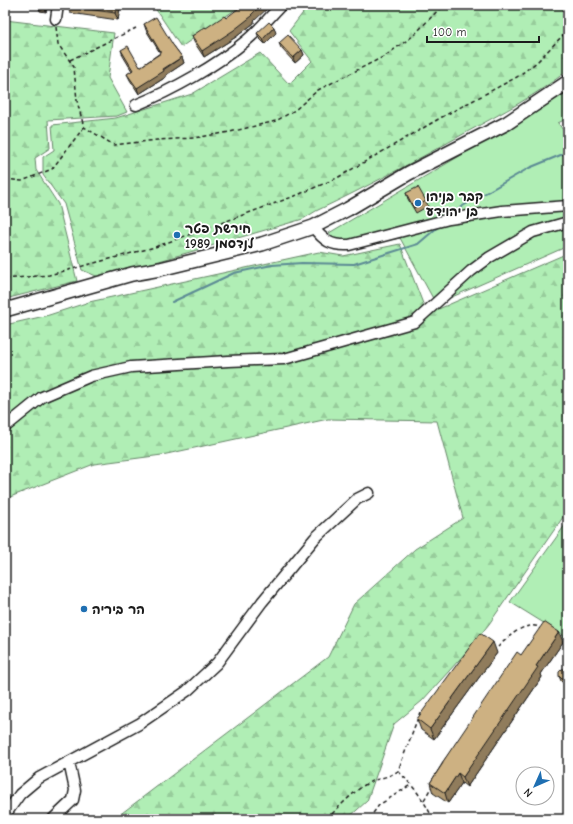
<svg xmlns="http://www.w3.org/2000/svg" width="573" height="824" font-family="'Comic Neue','Playpen Sans Hebrew',sans-serif">
	<style>
		.grass { fill: #b0eeb5; stroke: #668568 }
		.forest { fill: url(#forest-firs); stroke: #668568 }
		.lines { fill: none; stroke-linecap: round; stroke-linejoin: round }
		.stream { stroke: #5b8a94; stroke-width: 2 }
		.minor-casing { stroke: #1c1c1c; stroke-width: 13 }
		.major-casing { stroke: #1c1c1c; stroke-width: 16 }
		.path { stroke: #1c1c1c; stroke-width: 1.5; stroke-dasharray: 4 3; stroke-linecap: butt }
		.minor { stroke: #fff; stroke-width: 10 }
		.major { stroke: #fff; stroke-width: 13 }
		.wall { fill: #b09870; stroke: #1c1c1c }
		.shaded-wall { fill: #907c5b; stroke: #1c1c1c }
		.building { fill: #cdb182; stroke: #1c1c1c }
		.poi-dot { fill: #1f6fb2; stroke: #fff; stroke-width: 1.5 }
		.labels { text-anchor: middle; stroke-width: 3.5; stroke-linejoin: round; paint-order: stroke }
		.poi-label { font-size: 13px; font-weight: bold; fill: #1c1c1c; stroke: #fff; text-anchor: start }
	</style>
	<defs>
		<pattern id="forest-firs" width="22" height="20" patternUnits="userSpaceOnUse"><rect width="22" height="20" fill="#b0eeb5"/><path d="M5 1l3.5 6h-7zM16 11l3.5 6h-7z" fill="#97cc9b"/></pattern>
	</defs>
	<rect width="100%" height="100%" fill="#fff"/>
	<filter id="ink" filterUnits="userSpaceOnUse"><feTurbulence type="fractalNoise" baseFrequency=".025" numOctaves="2"/><feDisplacementMap in="SourceGraphic" scale="8" xChannelSelector="R" yChannelSelector="G"/><feConvolveMatrix kernelMatrix="1 2 1 2 8 2 1 2 1" color-interpolation-filters="sRGB"/></filter>
	<g filter="url(#ink)">
		<path class="grass" d="M568 92V118L558 123 568 137V246L436 304 400 238 342 249 329 233Z
			M568 521V656L563 635 510 602Z"/>
		<path class="forest" d="M153 5H242L181 47Z
			M309 5H568V70C537 95 502 113 467 132 417 160 367 187 316 211L303 219 101 278 82 270 64 204 43 175V157L54 150 52 125 116 118 192 94 260 53 289 84 312 61 289 31Z
			M5 20 114 33 108 78 127 112 117 116 48 120 50 148 35 158 36 170 58 204 77 281 5 299Z
			M400 244 427 314 568 253V510L489 624 468 650 422 701 394 724 367 801 347 819H114L328 657 354 604 415 549 463 518 437 421 328 419 162 455 94 464 5 499V325L49 315 89 302 319 252 343 256Z"/>
		<g class="lines">
			<path class="stream" d="M452 215 461 207 529 168 568 152
				M172 302 234 273 272 265 302 263 354 264 418 244 439 226"/>
			<g class="minor-casing">
				<path id="minor" d="M56 19 58 5
					M136 105C173 90 216 66 247 40 259 30 270 17 281 5
					M313 227C324 241 331 246 349 245L449 219 502 211 568 206
					M5 427 42 397 91 376 131 367 228 361 284 359 415 322 471 271 490 257 533 232 568 222
					M5 815 20 794 39 778 139 724 187 691 217 663 262 602 315 538 357 499 369 493
					M53 819 73 800 75 790 69 762"/>
			</g>
			<g class="major-casing">
				<path id="major" d="M5 310 132 274 160 269 262 244 313 227 348 209 409 173 507 123 568 82"/>
			</g>
			<path class="path" d="M56 27 58 44 74 67 77 101 84 127 114 145 157 140 194 138 230 132 276 121 295 110 318 90 385 56 413 36 443 5
				M70 60 136 28
				M5 179 22 181 52 169 84 127
				M5 279 49 275 155 247 295 196 337 178 442 117 517 77 537 62 568 30
				M498 647C507 638 524 621 539 627L540 630
				M398 771C414 787 423 798 433 819
				M424 800 432 786
				M327 819C339 807 352 793 366 784 376 778 388 778 398 771L420 712
				M369 819 379 805 412 784"/>
			<use href="#minor" class="minor"/>
			<use href="#major" class="major"/>
		</g>
		<path class="wall" d="M38 5H47L46 12 40 11Z
			M128 5H142L141 9 128 7Z
			M67 6 120 8 118 20 70 13Z
			M226 18 254 21V23L236 37 204 57 194 42 192 36Z
			M144 24 173 45 182 57 184 63 166 75V77L139 94 130 80 127 74 132 71 123 56 121 50 140 67 160 53 146 30Z
			M257 33H276L265 44 259 38Z
			M279 43 302 50 304 55 295 63 281 48Z
			M568 119V130L566 127 564 122Z
			M406 193 426 201 428 206 416 213 408 199Z
			M559 632 563 642 541 674 542 677 467 787 462 783 448 803 433 793 430 783 442 764V763L521 655Z
			M497 653 434 739 421 730 417 719Z
			M566 669 568 684H564L561 681 559 676Z"/>
		<path class="shaded-wall" d="M44 5H47L46 12Z
			M116 5H118L120 8 118 20 115 13Z
			M261 5H271L254 21V23L236 37 204 57 202 51 251 15Z
			M274 27 276 33 265 44 263 39Z
			M302 50 304 55 295 63 293 58Z
			M182 57 184 63 166 75V77L139 94 137 88Z
			M559 632 563 642 541 674 542 677 467 787 463 777 536 666Z
			M493 642 497 653 434 739 430 729Z
			M568 677V684L566 679Z
			M458 773 462 783 448 803 445 793Z"/>
		<path class="building" d="M67 5H116L115 13 67 6Z
			M243 5H261L251 15 252 16 234 30 202 51 192 36 205 27 206 28 224 16 226 18Z
			M156 17 173 45 182 57 163 69 164 71 137 88 127 74 133 70 121 50 128 46 140 67 161 53 144 24Z
			M269 22 274 27 263 39 257 33Z
			M288 35 302 50 293 58 279 43Z
			M568 119V127L564 122Z
			M418 187 426 201 414 208 406 193Z
			M544 622 559 632 536 666 538 667 463 777 458 773 445 793 430 783 443 763H442L517 652 521 655Z
			M480 633 493 642 430 729 417 719Z
			M562 669H566L568 671V677L566 679H562L559 676V672Z"/>
	</g>
	<g class="poi-dot">
		<circle cx="418" cy="203" r="4"/>
		<circle cx="177" cy="235" r="4"/>
		<circle cx="84" cy="609" r="4"/>
	</g>
	<g class="labels">
		<g class="poi-label">
			<text x="426" y="201">קבר בניהו<tspan x="426" dy="15">בן יהוידע</tspan></text>
			<text x="185" y="233">חירשת פטר<tspan x="185" dy="15">לנדסמן 1989</tspan></text>
			<text x="92" y="614">הר ביריה</text>
		</g>
	</g>
	<rect width="573" height="824" fill="none" stroke="#fff" stroke-width="20"/>
	<rect x="10" y="10" width="553" height="804" fill="none" stroke="#1c1c1c" stroke-width="1.5" filter="url(#ink)"/>
	<g transform="translate(535 786) rotate(225)"><circle r="19" fill="#ffffff" stroke="#a4a4a4"/>
	<path d="M0-3L7 15L0 10L-7 15Z" fill="#1f6fb2"/>
	<text y="-6" font-size="11" font-weight="bold" text-anchor="middle" fill="#1c1c1c">N</text>
	</g>
	<path d="M427 36v6h112v-6" fill="none" stroke="#1c1c1c" stroke-width="2"/>
	<text x="433" y="36" font-size="12" fill="#1c1c1c" stroke="#ffffff" stroke-width="3" paint-order="stroke">100 m</text>
</svg>
